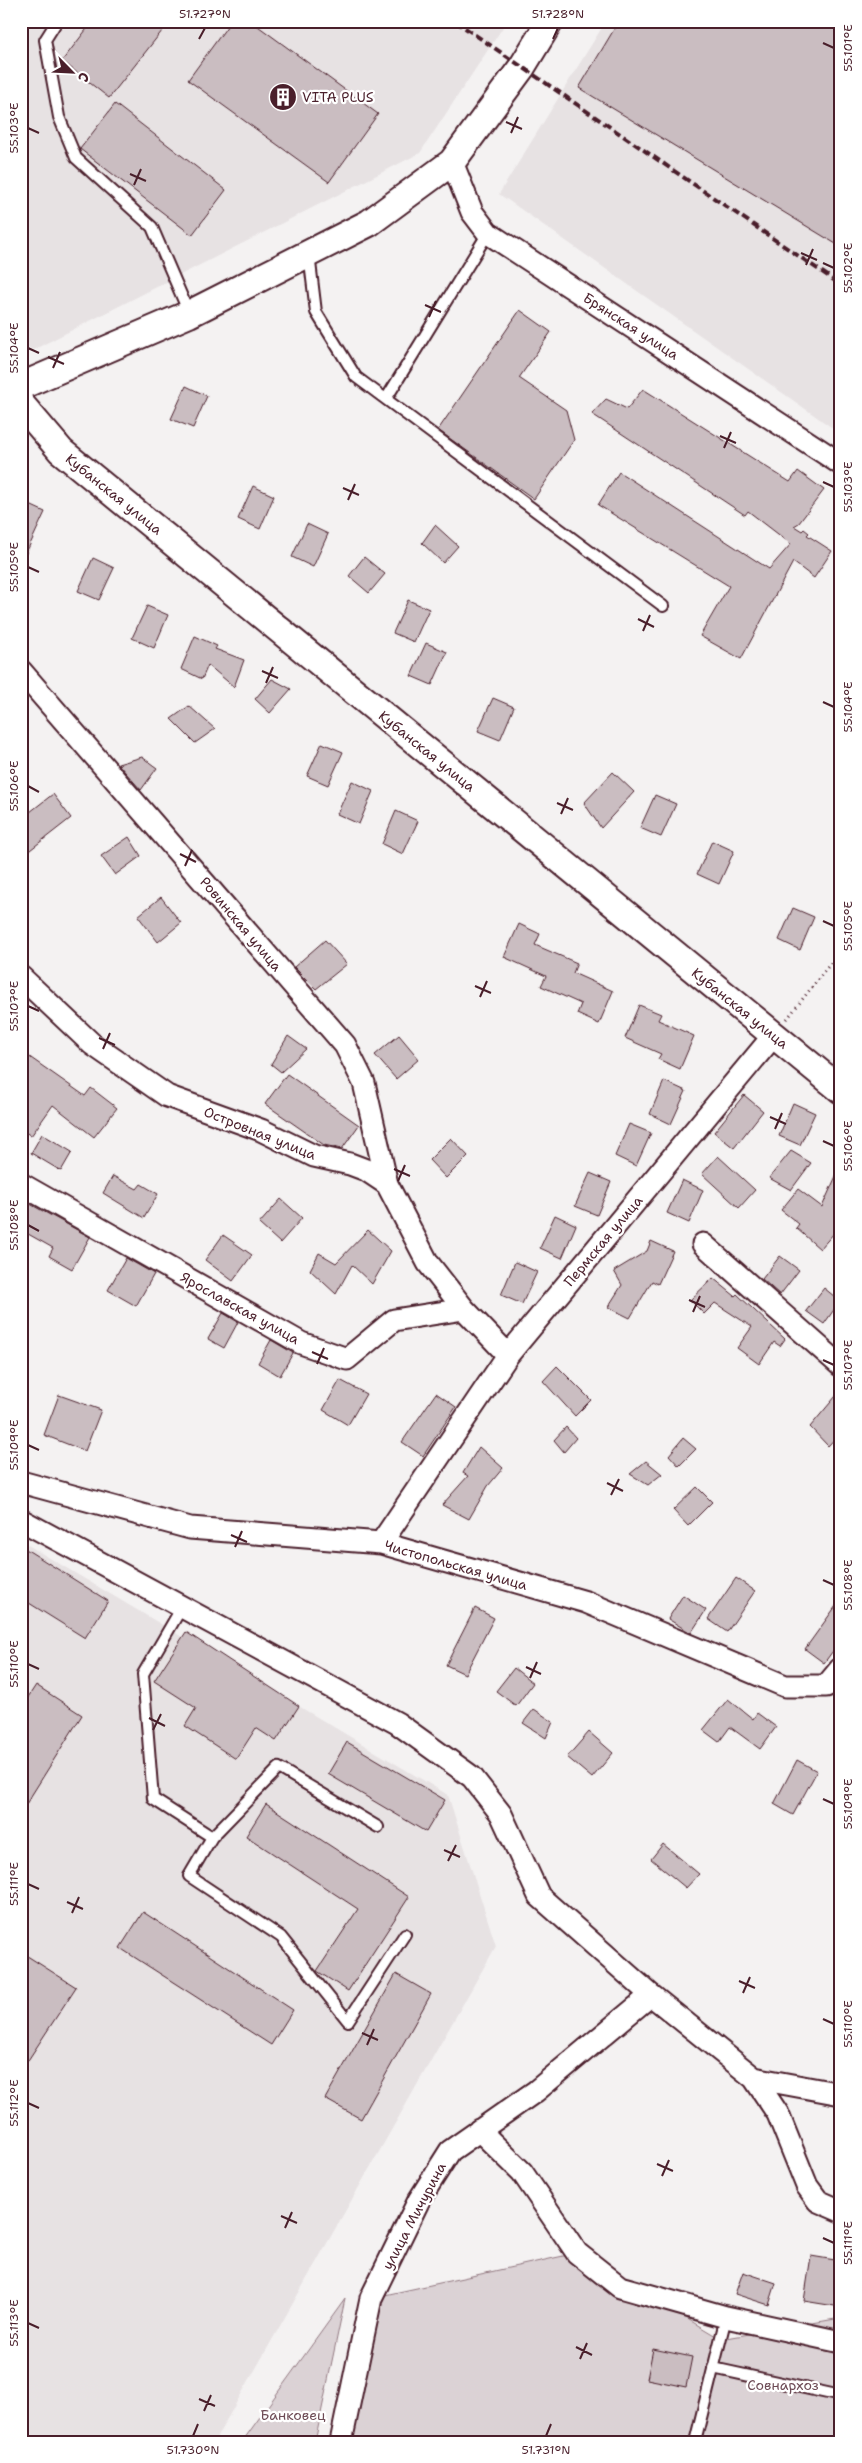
<svg xmlns="http://www.w3.org/2000/svg" width="862" height="2463" font-family="'Shantell Sans',sans-serif">
	<style>
		.built { fill: #e7e2e3 }
		.green { fill: #dbd2d5; stroke: #927880 }
		.building { fill: #cabdc1; stroke: #4a1f2b }
		.lines { fill: none; stroke-linecap: round; stroke-linejoin: round }
		.service-casing { stroke: #4a1f2b; stroke-width: 14 }
		.minor-casing { stroke: #4a1f2b; stroke-width: 25 }
		.tertiary-casing { stroke: #4a1f2b; stroke-width: 30 }
		.path { stroke: #4a1f2b; stroke-width: 3; stroke-dasharray: 1 4; stroke-linecap: butt }
		.service { stroke: #fff; stroke-width: 10 }
		.minor { stroke: #fff; stroke-width: 21 }
		.tertiary { stroke: #fff; stroke-width: 26 }
		.rail { stroke: #4a1f2b; stroke-width: 4; stroke-dasharray: 8 4; stroke-linecap: butt }
		.ticks { fill: none; stroke: #4a1f2b; stroke-width: 2 }
		.labels { text-anchor: middle; stroke-width: 4.5; stroke-linejoin: round; paint-order: stroke }
		.poi-label { font-size: 14px; fill: #4a1f2b; stroke: #fff; text-anchor: start }
		.street-label { font-size: 14px; fill: #4a1f2b; stroke: #fff }
		.park-label { font-size: 14px; fill: #6e4c56; stroke: #fff }
		.neatline { fill: none; stroke: #4a1f2b; stroke-width: 2 }
		.ticks-label { font-size: 12px; text-anchor: middle; fill: #4a1f2b }
	</style>
	<rect width="100%" height="100%" fill="#f4f2f2"/>
	<filter id="ink" filterUnits="userSpaceOnUse"><feTurbulence type="fractalNoise" baseFrequency=".02" numOctaves="2"/><feDisplacementMap in="SourceGraphic" scale="10" xChannelSelector="R" yChannelSelector="G"/><feConvolveMatrix kernelMatrix="1 2 1 2 8 2 1 2 1" color-interpolation-filters="sRGB"/></filter>
	<g filter="url(#ink)">
		<path class="built" d="M21 21H507L420 153 21 356Z
			M606 21H841V434L499 194Z
			M21 1541 448 1795 496 1946 214 2442H21Z"/>
		<path class="green" d="M577 2253 721 2339 841 2318V2442H341L371 2298Z
			M345 2299 315 2442H242Z"/>
		<path class="building" d="M93 21H170L109 98 62 61Z
			M231 21H251L378 114 329 182 188 80Z
			M619 21H841V247L579 88Z
			M115 104 226 190 192 235 80 149Z
			M520 310 551 332 519 378 566 410 574 440 534 499 438 430Z
			M186 386 207 396 193 428 171 419Z
			M643 389 790 482 798 471 824 490 799 523 794 526 802 531 804 529 809 533 807 535 832 551 814 578 793 562 741 659 700 636 729 586 598 505 619 472 769 569 791 544 748 511 745 515 592 414 606 399 627 409Z
			M253 486 274 496 260 529 238 519Z
			M21 501 45 512 21 564Z
			M307 524 328 534 313 567 292 557Z
			M435 525 458 546 443 563 422 543Z
			M364 557 385 574 369 593 349 576Z
			M93 558 114 568 99 600 78 591Z
			M408 600 429 609 414 642 393 633Z
			M147 606 168 615 154 648 132 638Z
			M195 636 217 646 215 649 244 660 234 687 208 665 202 679 181 669Z
			M426 643 447 652 432 685 411 676Z
			M272 679 291 689 270 713 255 699Z
			M493 698 514 707 500 740 478 731Z
			M189 706 215 729 195 743 171 719Z
			M322 743 343 752 328 785 307 776Z
			M142 757 157 768 141 790 118 764Z
			M613 772 634 792 601 828 584 803Z
			M352 781 373 791 359 824 337 814Z
			M53 794 71 818 21 857V819Z
			M655 795 676 804 661 837 640 828Z
			M396 811 418 821 403 854 382 844Z
			M129 837 141 856 115 875 101 856Z
			M712 841 734 851 719 884 697 874Z
			M161 897 181 923 158 942 138 916Z
			M793 908 814 917 800 950 779 940Z
			M519 924 540 934 535 945 577 963 573 973 613 991 599 1024 577 1014 581 1004 541 986 546 976 504 957Z
			M325 940 347 964 316 989 294 967Z
			M639 1005 661 1014 658 1020 694 1036 680 1069 658 1059 661 1054 625 1038Z
			M399 1035 419 1059 396 1079 375 1055Z
			M288 1036 306 1049 281 1072 271 1064Z
			M21 1051 85 1096 91 1088 117 1108 94 1137 53 1105 31 1136 21 1129Z
			M287 1074 359 1125 342 1149 324 1145 265 1104Z
			M664 1081 686 1091 671 1124 650 1114Z
			M744 1095 763 1111 734 1148 714 1132Z
			M793 1103 815 1113 800 1145 779 1136Z
			M629 1124 651 1133 636 1166 615 1156Z
			M42 1134 72 1152 61 1171 31 1153Z
			M451 1138 468 1156 446 1178 429 1160Z
			M791 1151 811 1163 791 1190 769 1178Z
			M718 1156 755 1190 739 1208 702 1174Z
			M841 1165V1225L820 1249 796 1228 799 1224 781 1210 798 1189 822 1207Z
			M590 1173 611 1182 597 1215 575 1206Z
			M113 1176 137 1189 141 1184 158 1194 144 1218 103 1193Z
			M682 1180 703 1190 689 1223 667 1213Z
			M21 1199 90 1237 72 1269 49 1256 53 1248 21 1230Z
			M281 1199 302 1218 280 1243 259 1224Z
			M555 1215 576 1225 562 1258 540 1248Z
			M368 1230 391 1251 372 1284 352 1265 336 1294 310 1270 319 1253 336 1263Z
			M223 1235 252 1255 233 1281 205 1260Z
			M651 1241 673 1251 658 1284 652 1281 630 1318 608 1307 622 1285 614 1271 647 1251Z
			M780 1256 799 1270 780 1295 762 1279Z
			M126 1258 154 1274 136 1306 108 1290Z
			M515 1262 537 1272 522 1304 501 1295Z
			M713 1278 735 1296 737 1294 785 1339 780 1346 774 1342 759 1364 737 1348 752 1327 715 1303 704 1314 690 1300Z
			M824 1288 840 1301 824 1324 806 1311Z
			M223 1313 238 1322 224 1348 208 1339Z
			M271 1340 293 1353 280 1376 258 1363Z
			M557 1366 591 1400 575 1416 543 1381Z
			M340 1380 366 1394 348 1425 323 1410Z
			M841 1390V1432L828 1446 810 1427Z
			M436 1393 456 1407 423 1456 402 1442Z
			M59 1395 101 1410 85 1451 44 1435Z
			M566 1427 576 1438 564 1452 554 1440Z
			M683 1438 696 1449 679 1466 669 1455Z
			M479 1447 503 1468 488 1486 469 1519 442 1505 468 1476 463 1473Z
			M646 1461 662 1474 648 1485 630 1474Z
			M697 1487 712 1502 688 1526 673 1510Z
			M21 1546 108 1601 85 1638 21 1598Z
			M736 1578 755 1591 727 1632 708 1619Z
			M683 1595 706 1610 691 1633 668 1619Z
			M841 1599V1640L824 1663 805 1649Z
			M475 1608 494 1618 465 1674 446 1665Z
			M186 1632 299 1706 276 1741 256 1728 236 1759 185 1726 196 1708 154 1681Z
			M514 1668 533 1683 516 1706 496 1691Z
			M36 1685 82 1715 21 1812V1708Z
			M728 1699 753 1719 757 1713 776 1727 760 1749 730 1727 719 1742 703 1730Z
			M534 1709 553 1722 546 1738 523 1723Z
			M589 1732 613 1753 592 1778 567 1757Z
			M347 1742 445 1800 426 1832 328 1774Z
			M797 1760 817 1771 793 1815 774 1804Z
			M266 1804 409 1897 348 1991 317 1971 358 1909 246 1836Z
			M663 1844 699 1874 686 1888 651 1859Z
			M143 1912 293 2010 271 2045 120 1948Z
			M21 1952 76 1987 21 2071Z
			M396 1974 431 1994 361 2119 325 2099Z
			M811 2256 841 2261V2307L804 2301Z
			M743 2272 776 2283 769 2305 735 2294Z
			M653 2349 692 2357 686 2387 647 2379Z"/>
		<g class="lines">
			<g class="service-casing">
				<path id="service" d="M57 21 45 40 59 117 76 158 152 227 189 313
					M309 254 316 312 356 377 663 606
					M386 399 488 233
					M182 1607 143 1674 153 1799 212 1837 189 1876 281 1937 348 2021 405 1934
					M212 1837 279 1768 378 1827
					M713 2368 841 2396
					M695 2442 726 2317"/>
			</g>
			<g class="minor-casing">
				<path id="minor" d="M452 162 472 212 488 233 841 464
					M21 671 345 1045 364 1083 387 1184
					M21 977 92 1044 167 1096 261 1130 314 1156 350 1164 366 1170 387 1184 428 1263 464 1309 508 1355
					M21 1184 301 1343 347 1359 394 1320 464 1309
					M703 1244 841 1366
					M21 1482 190 1528 381 1543 586 1602 785 1686H826L841 1668
					M21 1520 397 1723 472 1777 501 1814 539 1896 651 1995 754 2078 841 2094
					M381 1543 508 1355 774 1035
					M754 2078 778 2114 807 2186 818 2201 841 2211
					M479 2130 522 2172 577 2253 620 2287 726 2317 841 2342
					M341 2442 371 2298 419 2200 450 2151 536 2091 651 1995"/>
			</g>
			<g class="tertiary-casing">
				<path id="tertiary" d="M21 386 189 314 369 223 452 162 522 67 550 21
					M21 404 61 451 841 1090"/>
			</g>
			<path class="path" d="M787 1019 841 950"/>
			<use href="#service" class="service"/>
			<use href="#minor" class="minor"/>
			<use href="#tertiary" class="tertiary"/>
			<path class="rail" d="M455 21 841 285"/>
		</g>
	</g>
	<path class="ticks" d="M199 39 205 28M553 39 558 28M823 43 834 48M506 122 522 129M28 128 39 133M511 133 518 117M130 174 146 181M134 185 141 169M801 253 817 260M823 263 834 268M806 265 813 249M425 305 441 312M429 317 436 301M28 348 39 353M48 357 64 364M53 368 60 352M720 436 736 443M724 448 731 432M823 482 834 487M343 488 359 495M348 500 355 484M28 567 39 572M638 619 654 627M643 631 650 615M262 671 278 678M266 683 273 667M823 702 834 707M28 786 39 792M557 803 573 810M561 814 568 798M180 854 196 862M185 866 192 850M823 921 834 926M475 986 491 993M480 997 487 981M28 1006 39 1011M99 1038 115 1045M103 1049 110 1033M770 1117 786 1124M775 1129 782 1113M823 1141 834 1146M394 1169 410 1176M398 1181 405 1165M28 1225 39 1231M689 1300 705 1307M693 1312 700 1296M312 1352 328 1359M823 1360 834 1365M317 1364 324 1348M28 1445 39 1450M607 1483 623 1491M611 1495 619 1479M231 1535 247 1542M235 1547 242 1531M823 1580 834 1585M28 1664 39 1669M526 1667 541 1674M530 1678 537 1662M149 1718 165 1726M153 1730 161 1714M823 1799 834 1804M444 1850 460 1857M448 1861 456 1845M28 1884 39 1889M67 1902 83 1909M72 1913 79 1897M739 1981 755 1988M743 1993 750 1977M823 2019 834 2024M362 2033 378 2040M367 2045 374 2029M28 2103 39 2108M657 2164 673 2171M662 2176 669 2160M281 2216 297 2223M285 2228 292 2212M823 2238 834 2243M28 2323 39 2328M576 2347 592 2355M580 2359 587 2343M199 2399 215 2406M204 2411 211 2395M193 2436 198 2424M546 2436 551 2424"/>
	<defs>
		<g id="building-disc" transform="scale(1.4375)"><circle r="9.5" fill="#4a1f2b" stroke="#fff"/><path d="M-4-6H4V6H1V3H-1V6H-4ZM-2.5-4.3h1.7v1.8h-1.7ZM.8-4.3h1.7v1.8H.8ZM-2.5-1h1.7V.8h-1.7ZM.8-1h1.7V.8H.8Z" fill="#fff"/></g>
	</defs>
	<g fill-rule="evenodd">
		<use href="#building-disc" x="283" y="97"/>
	</g>
	<g class="labels">
		<g class="poi-label">
			<text x="302" y="102">VITA PLUS</text>
		</g>
		<g class="street-label">
			<text transform="translate(631 326) rotate(33)" y="5">Брянская улица</text>
			<text transform="translate(114 494) rotate(39)" y="5">Кубанская улица</text>
			<text transform="translate(427 751) rotate(39)" y="5">Кубанская улица</text>
			<text transform="translate(241 924) rotate(50)" y="5">Ровинская улица</text>
			<text transform="translate(740 1008) rotate(39)" y="5">Кубанская улица</text>
			<text transform="translate(260 1133) rotate(22)" y="5">Островная улица</text>
			<text transform="translate(603 1241) rotate(-50)" y="5">Пермская улица</text>
			<text transform="translate(240 1308) rotate(29)" y="5">Ярославская улица</text>
			<text transform="translate(456 1565) rotate(16)" y="5">Чистопольская улица</text>
			<text transform="translate(414 2216) rotate(-62)" y="5">улица Мичурина</text>
		</g>
		<g class="park-label">
			<text x="783" y="2390">Совнархоз</text>
			<text x="293" y="2420">Банковец</text>
		</g>
	</g>
	<rect width="862" height="2463" fill="none" stroke="#fff" stroke-width="55"/>
	<g transform="translate(72 72) rotate(114)" stroke="#ffffff" stroke-width="4" paint-order="stroke">
	<path d="M0-4L9 19L0 12L-9 19Z" fill="#4a1f2b"/>
	<text y="-8" font-size="14" font-weight="bold" text-anchor="middle" fill="#4a1f2b">С</text>
	</g>
	<rect x="28" y="28" width="806" height="2408" class="neatline"/>
	<g class="ticks-label">
		<text x="205" y="18">51.727°N</text>
		<text x="558" y="18">51.728°N</text>
		<text transform="translate(848 48) rotate(-90)" y="4">55.101°E</text>
		<text transform="translate(14 128) rotate(-90)" y="4">55.103°E</text>
		<text transform="translate(848 268) rotate(-90)" y="4">55.102°E</text>
		<text transform="translate(14 348) rotate(-90)" y="4">55.104°E</text>
		<text transform="translate(848 487) rotate(-90)" y="4">55.103°E</text>
		<text transform="translate(14 567) rotate(-90)" y="4">55.105°E</text>
		<text transform="translate(848 707) rotate(-90)" y="4">55.104°E</text>
		<text transform="translate(14 786) rotate(-90)" y="4">55.106°E</text>
		<text transform="translate(848 926) rotate(-90)" y="4">55.105°E</text>
		<text transform="translate(14 1006) rotate(-90)" y="4">55.107°E</text>
		<text transform="translate(848 1146) rotate(-90)" y="4">55.106°E</text>
		<text transform="translate(14 1225) rotate(-90)" y="4">55.108°E</text>
		<text transform="translate(848 1365) rotate(-90)" y="4">55.107°E</text>
		<text transform="translate(14 1445) rotate(-90)" y="4">55.109°E</text>
		<text transform="translate(848 1585) rotate(-90)" y="4">55.108°E</text>
		<text transform="translate(14 1664) rotate(-90)" y="4">55.110°E</text>
		<text transform="translate(848 1804) rotate(-90)" y="4">55.109°E</text>
		<text transform="translate(14 1884) rotate(-90)" y="4">55.111°E</text>
		<text transform="translate(848 2024) rotate(-90)" y="4">55.110°E</text>
		<text transform="translate(14 2103) rotate(-90)" y="4">55.112°E</text>
		<text transform="translate(848 2243) rotate(-90)" y="4">55.111°E</text>
		<text transform="translate(14 2323) rotate(-90)" y="4">55.113°E</text>
		<text x="193" y="2454">51.730°N</text>
		<text x="546" y="2454">51.731°N</text>
	</g>
</svg>
